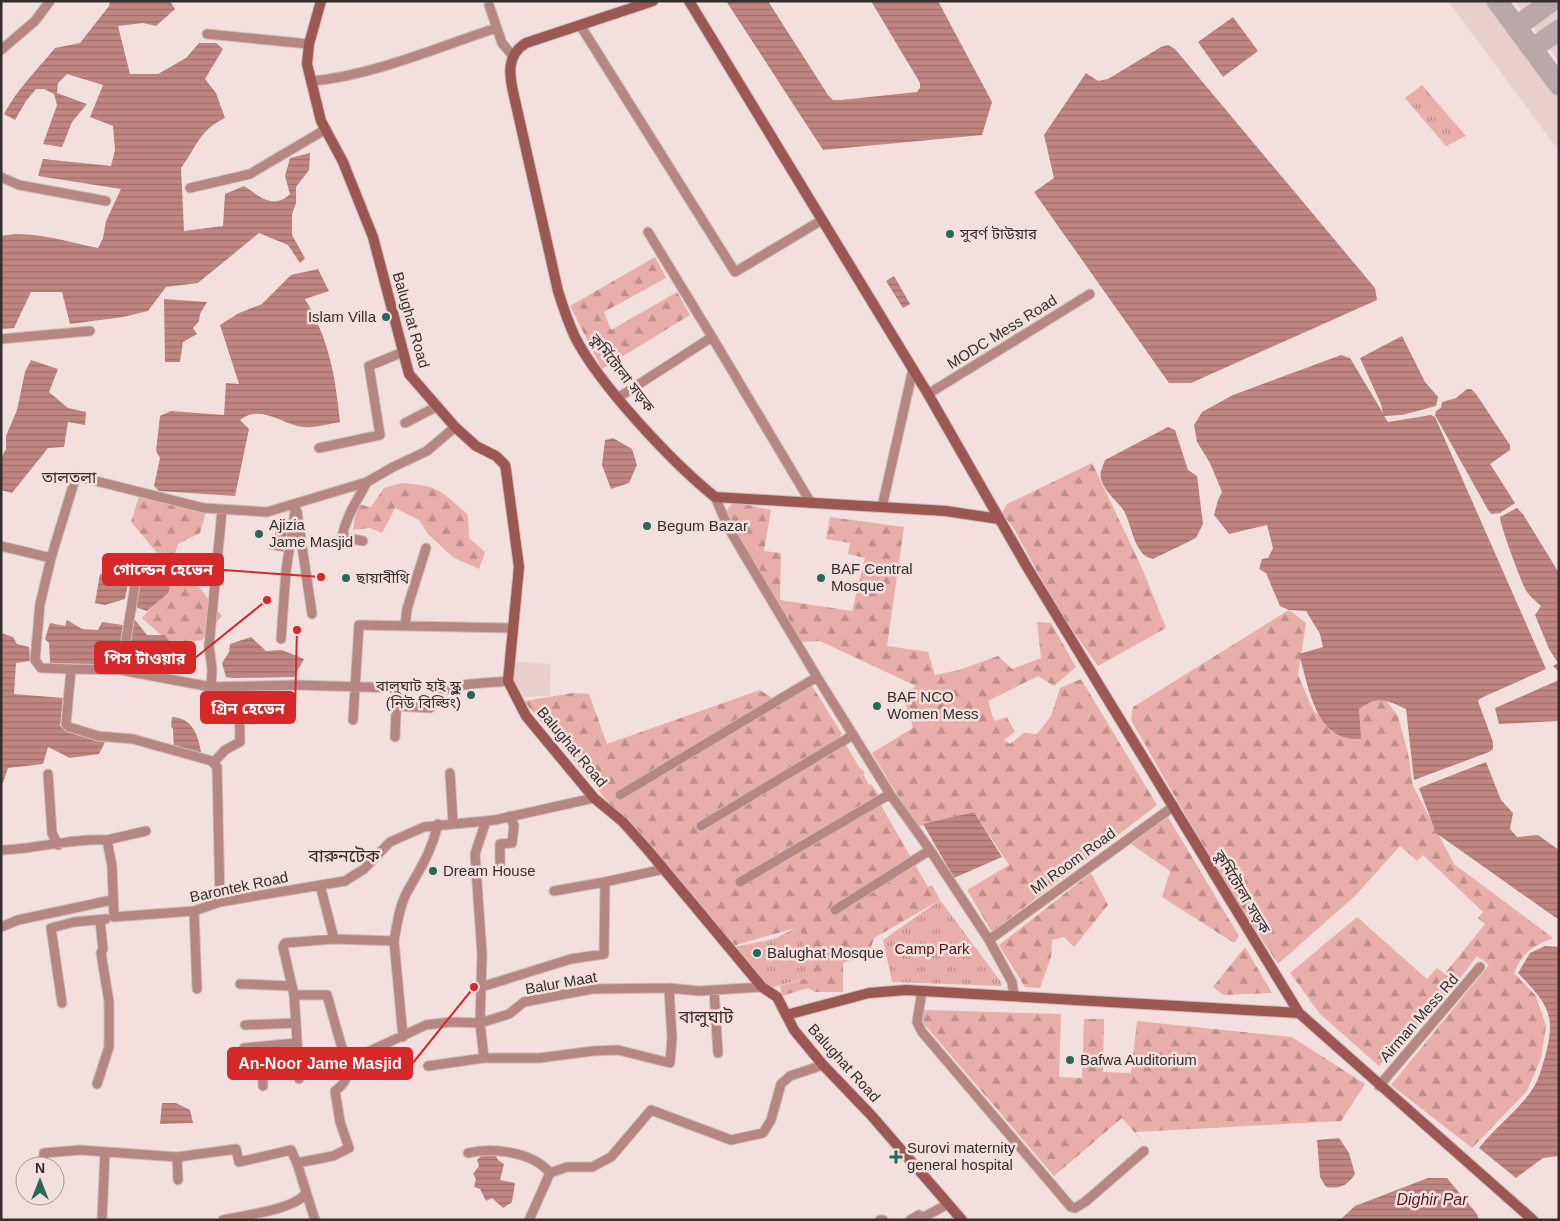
<svg xmlns="http://www.w3.org/2000/svg" width="1560" height="1221" font-family="Helvetica,'Noto Sans Bengali',sans-serif">
	<style>
		.built { fill: #e9cfcc }
		.forest { fill: url(#forest-firs) }
		.park { fill: url(#park-tufts) }
		.water { fill: url(#water-rules) }
		.lines { fill: none; stroke-linecap: round; stroke-linejoin: round }
		.taxiway { stroke: #b8a8a7; stroke-width: 21 }
		.street-casing { stroke: #cdbcbb; stroke-width: 11 }
		.secondary-casing { stroke: #cdbcbb; stroke-width: 12 }
		.street { stroke: #b68682; stroke-width: 9 }
		.secondary { stroke: #9b5853; stroke-width: 10 }
		.poi-dot { fill: #266959; stroke: #f3e0de; stroke-width: 2 }
		.labels { text-anchor: middle; stroke-width: 5; stroke-linejoin: round; paint-order: stroke }
		.poi-label { font-size: 15px; fill: #352e2e; stroke: #f3e0de; text-anchor: start }
		.street-label { font-size: 15px; fill: #352e2e; stroke: #f3e0de }
		.park-label { font-size: 15px; fill: #591314; stroke: #f3e0de }
		.neighbourhood-label { font-size: 16px; fill: #392b2a; stroke: #f3e0de }
		.water-label { font-size: 16px; font-style: italic; fill: #5f1919; stroke: #f3e0de }
		.quarter-label { font-size: 18px; fill: #392b2a; stroke: #f3e0de }
		.leader { fill: none; stroke: #d62828; stroke-width: 2 }
		.callout-dot { fill: #d62828; stroke: #f3e0de; stroke-width: 2 }
		.callout { fill: #d62828; stroke: #d62828; stroke-width: 2 }
		.callout-label { font-size: 16px; text-anchor: middle; font-weight: bold; fill: #fff }
	</style>
	<defs>
		<pattern id="forest-firs" width="22" height="20" patternUnits="userSpaceOnUse" patternTransform="scale(1.25)"><rect width="22" height="20" fill="#e8aea9"/><path d="M5 1l3.5 6h-7zM16 11l3.5 6h-7z" fill="#bd8e8a"/></pattern>
		<pattern id="park-tufts" width="24" height="20" patternUnits="userSpaceOnUse" patternTransform="scale(1.25)"><rect width="24" height="20" fill="#e8aea9"/><path d="M3 7l-1-3M5 7V3M7 7l1-3M15 17l-1-3M17 17v-4M19 17l1-3" fill="none" stroke="#bd8e8a"/></pattern>
		<pattern id="water-rules" width="6" height="5" patternUnits="userSpaceOnUse" patternTransform="scale(1.25)"><rect width="6" height="5" fill="#bf8681"/><path d="M0 2.5h6" fill="none" stroke="#9c6e6a"/></pattern>
	</defs>
	<rect width="100%" height="100%" fill="#f3e0de"/>
	<path class="built" d="M1448 1H1491L1559 96V151Z
		M1515 1H1559V62Z
		M515 662 551 664 550 696 517 697 511 671Z"/>
	<path class="forest" d="M655 257 666 278 604 312 611 330 677 292 690 315 602 369 570 306Z
		M1092 463 1142 568 1166 628 1098 666 1060 613 1013 527 1002 513 1007 504Z
		M401 483C440 486 440 490 468 515L469 538 485 552 479 569 454 558 428 534 419 520 395 508 382 533 370 528 353 530 357 504 371 507 384 488Z
		M140 494 207 509 200 533 178 544 172 563 187 572 222 616 202 640 171 644 142 618 170 587 164 561 131 522Z
		M734 502 771 510 764 551 781 553 780 600 852 611 865 558 848 554 850 543 826 539 830 517 904 527 887 646 928 652 935 675 959 670 998 656 1012 669 1041 658 1037 622 1051 623 1076 667 1054 686 1038 676 988 701 994 721 1007 717 1015 732 1004 740 1010 744 1024 733 1037 734 1051 716 1060 688 1081 679 1157 805 992 932 967 890 1009 865 974 812 917 827 872 753 913 728 903 695 916 686 820 641 801 642 724 513Z
		M1289 610 1306 623 1298 675 1314 712 1350 725 1349 699 1381 694 1398 716 1408 753 1413 786 1454 864 1553 938C1532 947 1523 951 1514 973L1536 996 1546 1026 1541 1058 1527 1091 1472 1148 1391 1085 1489 965 1477 956 1458 981 1446 972 1485 924 1478 918 1483 912 1423 855 1417 861 1400 846 1355 896 1278 964 1217 870 1131 720 1133 707Z
		M812 686 842 734 840 735 859 767 865 773 863 774 869 785 871 784 879 795 876 797 928 887 932 885 940 900 874 938 869 953 843 963V992H815L808 988 782 996 780 986 814 976 799 927 729 947 524 701 573 693 589 694 607 744 760 690 781 704Z
		M1168 817 1239 936 1234 943 1162 897 1170 871 1131 844Z
		M1091 873 1108 905 1074 947 1064 937 1052 940 1051 957 1040 988 1025 987 999 945Z
		M1357 917 1427 979 1437 968 1457 983 1379 1066 1320 1014 1290 973Z
		M1245 947 1272 993 1223 995 1213 987Z
		M924 1010 1061 1014 1059 1077 1082 1078 1084 1019H1104L1103 1072 1131 1073 1137 1021 1292 1037 1365 1084 1341 1121 1135 1132 1149 1149 1122 1118 1054 1176 919 1018Z"/>
	<path class="park" d="M1422 85 1466 136 1446 146 1405 98Z
		M940 900 1001 982 1002 986 892 982 883 940Z
		M799 926 814 976 770 988 735 947 774 939Z"/>
	<path class="water" d="M110 1H170L175 9 156 26 143 23 118 26 130 74H158L186 58 199 43H216L223 49 205 79 216 93 225 118C198 131 197 147 181 168L184 231 223 226 225 194 244 186C259 196 274 210 290 194L285 176 290 158 310 153 309 170 296 187V203L292 214V235L305 258 300 263 288 245 259 233 198 283 166 287 148 311 123 317 70 324 62 292H31L14 328 1 329V236C34 230 66 242 98 248L103 238 106 221 121 189 38 176 43 159 111 166 115 150 113 126 90 117 103 85 67 74 58 83 57 93 87 104 72 122 62 147 43 144 57 105 54 94 44 89H36L26 101 15 120 4 114C17 89 37 70 55 48L80 43 109 6Z
		M726 1H768L828 95 833 100H841L917 92 920 88V83L871 1H938L992 102 982 135 823 150Z
		M1233 17 1258 51 1223 77 1198 42Z
		M1168 45 1175 49 1375 288 1377 300 1191 383H1169L1034 192 1054 178 1044 135 1086 73 1098 81 1108 79 1161 47Z
		M318 269 329 291 305 299C330 342 335 375 340 422 329 424 315 428 304 427 284 426 261 403 240 420L249 429 235 496 159 491 154 486 160 458 156 451 160 416 171 411 224 415 226 383 239 384 220 325 239 313 262 304 291 275Z
		M894 276 910 304 903 308 886 281Z
		M164 299 207 302 200 314 199 321 193 328 197 334 183 342 180 362H165Z
		M1402 336 1425 382 1438 397 1436 406 1402 415 1384 416 1388 422 1431 415 1435 417 1546 669 1481 698 1478 701 1493 742V749L1489 752 1414 780 1406 709C1386 700 1378 695 1359 709L1361 739C1315 742 1309 687 1299 654L1323 647 1320 634 1306 611 1289 610 1280 606 1266 573 1259 569 1262 559 1268 558 1273 548 1267 525 1229 534 1214 515 1218 500 1222 492 1210 463 1197 442 1194 425 1202 412 1233 395 1341 355 1350 358 1383 413 1381 404 1360 358Z
		M31 360 58 369 49 392 68 408 86 412 85 425 68 422 64 447 48 448 12 493 1 490V458L6 449V436L17 410 25 372Z
		M1467 389H1471L1476 394 1510 445V450L1490 464 1515 503 1500 513 1491 514 1488 510 1435 415 1436 411 1441 408 1442 402 1456 398Z
		M1168 427 1175 430 1188 470 1197 476 1203 524 1196 538 1153 559C1134 556 1132 525 1124 511 1117 500 1105 493 1101 479 1099 473 1103 466 1105 460Z
		M613 438 632 449 637 465 629 483 611 489 602 465 605 440Z
		M1517 508 1523 514 1559 573V672L1553 666 1558 663 1549 649 1535 615 1541 606C1536 601 1530 597 1527 592 1522 585 1499 522 1500 517Z
		M284 519 288 530 285 552 268 549 276 541 275 529Z
		M143 566 159 567 161 573 171 576 168 581 170 587 168 593 147 611 135 607Z
		M100 574 129 579 125 599 105 605 95 603Z
		M67 620 82 629 98 630 102 622 123 625 118 665 50 663 49 643 45 639 50 623 65 626Z
		M135 620 147 635H165L171 644 157 666 132 667 127 652 132 623Z
		M1 633 13 637 17 644 29 647 30 661 16 663 14 694 63 698 60 726 105 742 99 754 70 758 48 747 43 764 8 768 3 783H1Z
		M251 637 266 651 282 650 304 659 294 677 233 678 226 677 222 663 229 652 230 644Z
		M1559 680V721L1499 724 1495 708Z
		M172 717C192 718 198 734 201 752L196 753 174 749 173 729 171 726Z
		M1486 762 1501 800 1513 813 1510 829 1517 837 1538 835 1559 850V920L1436 833 1419 788Z
		M974 812 1002 857 954 878 923 824Z
		M1545 946 1559 947V1156L1543 1158 1516 1178 1479 1148C1493 1130 1511 1116 1526 1098 1536 1086 1540 1075 1544 1060 1557 1016 1549 1005 1518 973L1530 953Z
		M162 1103H176L190 1110 193 1123 160 1124Z
		M1339 1138 1349 1153 1355 1174C1347 1186 1340 1189 1326 1187L1320 1177 1317 1140Z
		M489 1154 496 1156 498 1160 504 1164 500 1180 515 1183 512 1202 503 1208 492 1198 486 1201 480 1189 474 1187 476 1179 473 1174 479 1166 477 1160 482 1155Z
		M1428 1178H1447L1477 1214 1479 1220H1340L1355 1206Z"/>
	<g class="lines">
		<path class="taxiway" d="M1497 1 1559 85
			M1514 24H1520L1552 1
			M1530 46H1536L1559 30"/>
		<g class="street-casing">
			<path id="street" d="M489 5 502 43 512 55
				M580 25 735 272 822 220
				M207 34 309 44
				M1 50 35 21 50 1
				M312 81C371 76 439 47 496 28
				M1 177 19 185 106 201
				M190 188 250 174 326 129
				M648 232 712 337
				M1 339 90 331
				M928 394 1090 294
				M619 397 712 337 811 503
				M405 423 436 407
				M319 448 380 435 369 366 403 352
				M715 497 729 529 817 677 890 794 930 850 989 940 1012 982 1014 996
				M882 507 913 369
				M297 512 312 614
				M363 541 342 537C346 516 357 501 367 482
				M1 546 51 558 76 476 204 508 267 512 367 482 393 467 427 451 455 427
				M51 558 40 604 35 660 41 668 71 669 66 724 69 727 98 736 133 739 212 761 217 767 220 902
				M405 626 407 609 426 548
				M281 639 286 571 296 504
				M71 669 121 670 138 567
				M121 670 211 687 296 685 397 688 395 737
				M211 687 212 669 209 646 222 510
				M396 706 430 708C437 705 436 697 441 692 452 683 493 683 508 681
				M353 720 359 625 512 628
				M213 763 225 750 240 742 239 688
				M450 773 453 823
				M48 774 52 833 58 845
				M620 795 817 677
				M510 816 514 826 512 843 500 844V871L524 872
				M486 821 475 854 482 954 480 1023 484 1058H539L593 1051 618 1050 670 1063 672 1038 669 988
				M701 826 853 735
				M107 840 146 831
				M1 850C37 849 72 838 107 840L112 866 114 917 194 911 220 902 345 881 364 869 390 842 424 827 495 820 594 798
				M740 882 890 794
				M554 891 605 882
				M835 910 930 850
				M194 911 197 989
				M1 927 18 920 112 900
				M334 939 394 941 403 1037
				M989 940 1174 806
				M394 941C397 925 399 907 407 892 421 867 431 853 438 824
				M240 984 292 986
				M481 987 571 959 604 954 605 882 664 869
				M714 990 718 1053
				M922 991 917 1022 922 1032 1071 1207 1075 1208 1085 1202 1144 1151
				M294 995H327L346 1062
				M62 1003 51 928 74 922 106 919
				M296 1023 299 1079
				M245 1025 296 1023 294 995 283 947 285 943 334 939 320 885
				M262 1047 263 1086
				M244 1048 297 1043
				M428 1066 484 1058
				M97 1084 109 1047V1002L101 953 103 949 100 920
				M1379 1086 1480 967
				M468 1153C493 1147 533 1152 550 1173
				M177 1157 178 1180
				M297 1163 315 1220
				M43 1166 44 1153 80 1150 177 1157 236 1149 239 1162 291 1150 297 1163 333 1156 349 1148 340 1122 335 1091C347 1082 348 1077 346 1062L426 1025 450 1022 480 1023 509 1014 524 1002 560 995 592 989 669 988 699 991 762 987
				M550 1173 567 1167H592L611 1157 651 1110 731 1140 763 1133 771 1120 781 1084 790 1076 823 1065
				M102 1220 105 1152
				M223 1220C244 1215 295 1210 306 1193
				M529 1220 550 1173
				M880 1220H883
				M910 1220 919 1215 922 1218 948 1204"/>
		</g>
		<g class="secondary-casing">
			<path id="secondary" d="M321 1 309 44 307 64 321 121 343 162 373 237 409 374 455 427 476 446 496 456 505 465 506 470 519 567 508 681 526 716 594 798 623 822 647 849 762 987 777 997 794 1030 823 1065 871 1115 962 1220
				M653 1 526 43C506 55 509 75 514 96L558 291C563 307 568 322 575 337 600 386 673 463 715 497L946 511 999 519
				M689 1 928 394 1027 567 1299 1013 1533 1220
				M786 1015 869 993 906 990 1299 1013"/>
		</g>
		<use href="#street" class="street"/>
		<use href="#secondary" class="secondary"/>
	</g>
	<g class="poi-dot">
		<circle cx="950" cy="234" r="5"/>
		<circle cx="386" cy="317" r="5"/>
		<circle cx="647" cy="526" r="5"/>
		<circle cx="259" cy="534" r="5"/>
		<circle cx="346" cy="578" r="5"/>
		<circle cx="821" cy="578" r="5"/>
		<circle cx="471" cy="695" r="5"/>
		<circle cx="877" cy="706" r="5"/>
		<circle cx="433" cy="871" r="5"/>
		<circle cx="757" cy="953" r="5"/>
		<circle cx="1070" cy="1060" r="5"/>
		<path d="M893.5 1149.5h5v5h5v5h-5v5h-5v-5h-5v-5h5z"/>
	</g>
	<g class="labels">
		<g class="poi-label">
			<text x="960" y="239">সুবর্ণ টাউয়ার</text>
			<text x="376" y="322" text-anchor="end">Islam Villa</text>
			<text x="269" y="530">Ajizia<tspan x="269" dy="17">Jame Masjid</tspan></text>
			<text x="657" y="531">Begum Bazar</text>
			<text x="831" y="574">BAF Central<tspan x="831" dy="17">Mosque</tspan></text>
			<text x="356" y="583">ছায়াবীথি</text>
			<text x="461" y="691" text-anchor="end">বালুঘাট হাই স্কুল<tspan x="461" dy="17">(নিউ বিল্ডিং)</tspan></text>
			<text x="887" y="702">BAF NCO<tspan x="887" dy="17">Women Mess</tspan></text>
			<text x="443" y="876">Dream House</text>
			<text x="767" y="958">Balughat Mosque</text>
			<text x="1080" y="1065">Bafwa Auditorium</text>
			<text x="907" y="1153">Surovi maternity<tspan x="907" dy="17">general hospital</tspan></text>
		</g>
		<g class="street-label">
			<text transform="translate(411 320) rotate(74)" y="5">Balughat Road</text>
			<text transform="translate(1002 332) rotate(-32)" y="5">MODC Mess Road</text>
			<text transform="translate(622 373) rotate(52)" y="5">কুর্মিটোলা সড়ক</text>
			<text transform="translate(572 747) rotate(50)" y="5">Balughat Road</text>
			<text transform="translate(1073 861) rotate(-36)" y="5">MI Room Road</text>
			<text transform="translate(239 887) rotate(-12)" y="5">Barontek Road</text>
			<text transform="translate(1242 892) rotate(59)" y="5">কুর্মিটোলা সড়ক</text>
			<text transform="translate(561 983) rotate(-10)" y="5">Balur Maat</text>
			<text transform="translate(1419 1018) rotate(-49)" y="5">Airman Mess Rd</text>
			<text transform="translate(844 1063) rotate(48)" y="5">Balughat Road</text>
		</g>
		<g class="park-label">
			<text x="932" y="954">Camp Park</text>
		</g>
		<g class="neighbourhood-label">
			<text x="69" y="483">তালতলা</text>
		</g>
		<g class="water-label">
			<text x="1432" y="1205">Dighir Par</text>
		</g>
		<g class="quarter-label">
			<text x="344" y="862">বারুনটেক</text>
			<text x="706" y="1023">বালুঘাট</text>
		</g>
	</g>
	<path class="leader" d="M321 577L223 570M267 600L195 658M297 630L295 708M474 987L412 1064"/>
	<g class="callout-dot">
		<circle cx="321" cy="577" r="5"/>
		<circle cx="267" cy="600" r="5"/>
		<circle cx="297" cy="630" r="5"/>
		<circle cx="474" cy="987" r="5"/>
	</g>
	<g class="callout">
		<rect x="103" y="554" width="120" height="31" rx="5"/>
		<rect x="95" y="642" width="100" height="31" rx="5"/>
		<rect x="201" y="692" width="94" height="31" rx="5"/>
		<rect x="228" y="1048" width="184" height="31" rx="5"/>
	</g>
	<g class="callout-label">
		<text x="163" y="575">গোল্ডেন হেভেন</text>
		<text x="145" y="664">পিস টাওয়ার</text>
		<text x="248" y="714">গ্রিন হেভেন</text>
		<text x="320" y="1069">An-Noor Jame Masjid</text>
	</g>
	<rect width="1560" height="1221" fill="none" stroke="#352e2e" stroke-width="5"/>
	<g transform="translate(40 1181)"><circle r="24" fill="#f3e0de" stroke="#a79998"/>
	<path d="M0-4L9 19L0 12L-9 19Z" fill="#266959"/>
	<text y="-8" font-size="14" font-weight="bold" text-anchor="middle" fill="#352e2e">N</text>
	</g>
</svg>
